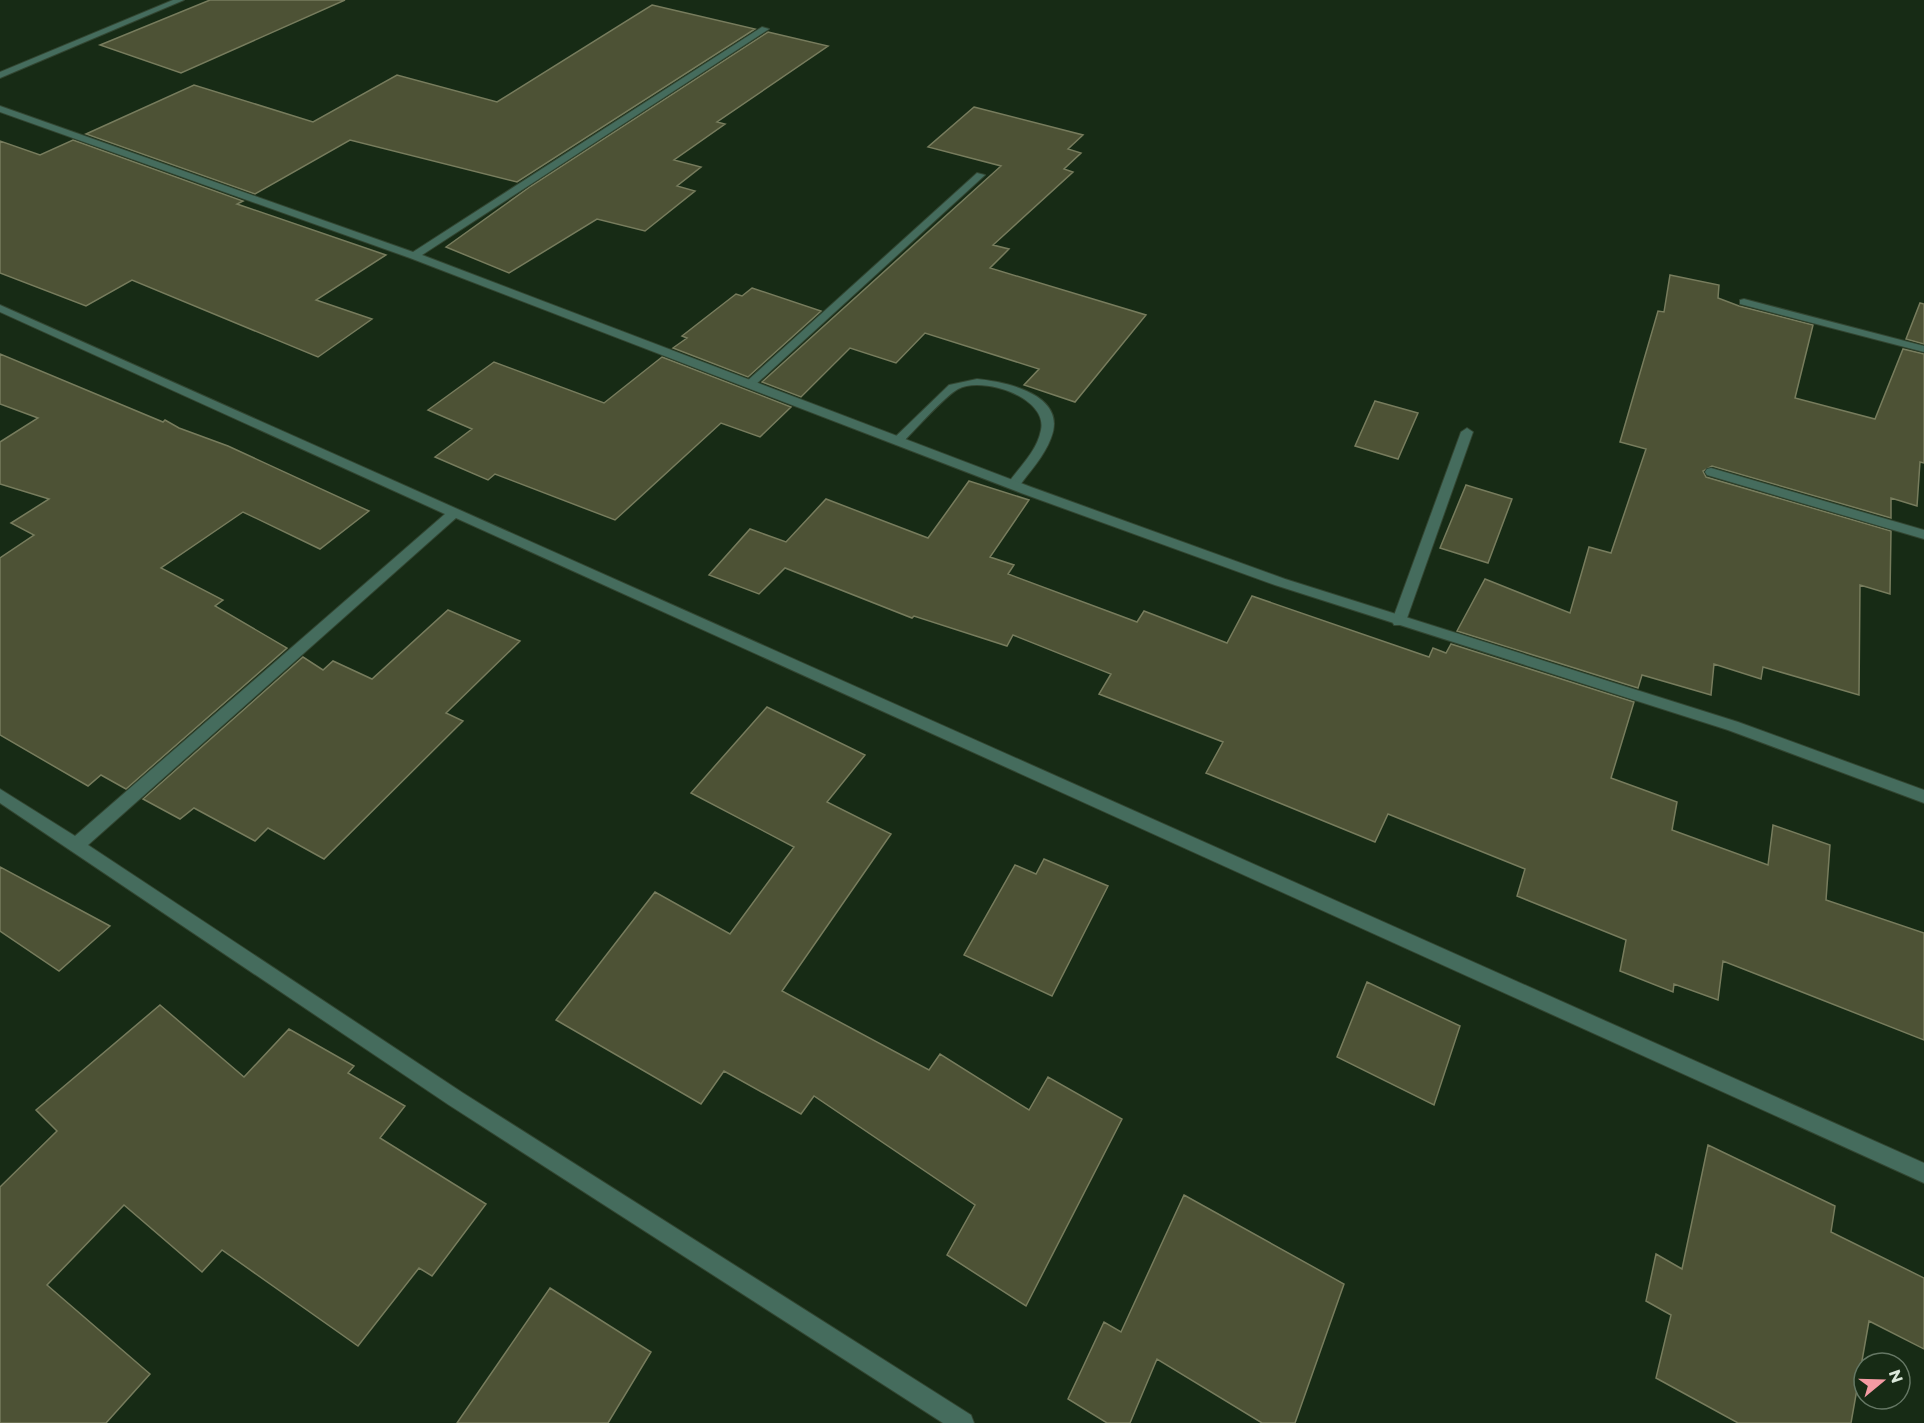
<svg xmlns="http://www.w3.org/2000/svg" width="1924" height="1423" font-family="Montserrat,sans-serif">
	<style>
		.building { fill: #4d5235; stroke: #777c5d; stroke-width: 1.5 }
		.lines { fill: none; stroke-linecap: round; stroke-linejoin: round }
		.service-casing { stroke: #324531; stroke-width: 2 }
		.minor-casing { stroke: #324531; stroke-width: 2 }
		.tertiary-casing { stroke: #324531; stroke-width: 2 }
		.service { fill: #456c5d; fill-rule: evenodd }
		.minor { fill: #456c5d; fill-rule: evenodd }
		.tertiary { fill: #456c5d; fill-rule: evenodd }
	</style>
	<rect width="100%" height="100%" fill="#172b15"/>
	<path class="building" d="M210 0H345L181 73 100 45Z
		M652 5 755 29 517 182 350 140 255 194 86 134 194 85 313 122 397 75 497 102Z
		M768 32 828 46 717 122 725 124 674 160 701 167 677 186 695 191 645 231 597 219 509 273 446 247 531 186Z
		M974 107 1083 135 1068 149 1081 153 1064 169 1073 172 993 245 1009 249 990 268 1146 315 1075 402 1024 385 1039 369 925 333 896 363 850 348 801 397 762 382 1001 166 928 147Z
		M73 140 243 201 237 204 386 255 316 300 372 319 318 357 132 280 86 306 0 273V141L40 155Z
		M1670 275 1719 285 1718 298 1739 306 1813 325 1795 398 1875 419 1903 349 1924 354V463L1920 462 1917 506 1891 498V518L1712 466 1703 471 1706 477 1891 531 1890 594 1860 585 1859 695 1763 667 1761 679 1714 664 1711 695 1642 675 1638 688 1457 631 1485 579 1570 613 1589 547 1611 553 1646 449 1620 442 1658 311 1664 312Z
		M752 288 821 311 748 377 673 348 687 338 682 336 736 294 742 296Z
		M1920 303 1924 304V344L1906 339Z
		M0 354 163 422 165 420 179 428 228 446 369 511 320 549 243 512 161 568 223 600 215 606 287 648 126 789 101 775 88 786 0 735V558L34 535 11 523 49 499 0 484V442L38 418 0 404Z
		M662 357 791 407 760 437 721 423 615 520 495 474 488 480 435 457 472 429 428 410 494 362 604 403Z
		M1375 401 1418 413 1398 459 1355 446Z
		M969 481 1029 500 990 557 1014 565 1008 574 1137 622 1144 611 1227 643 1252 596 1429 657 1433 648 1446 653 1451 644 1634 702 1611 778 1677 802 1672 830 1768 865 1773 825 1830 845 1826 900 1924 933V1040L1723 961 1718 1000 1674 984 1673 992 1620 971 1626 940 1517 896 1525 869 1388 814 1375 842 1206 773 1223 742 1099 694 1111 674 1013 635 1007 646 914 616 912 618 785 568 759 594 709 575 750 529 786 542 826 499 928 538Z
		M1466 485 1512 499 1488 563 1440 548Z
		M448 610 520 641 446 713 463 721 324 859 268 828 255 841 194 808 180 819 143 799 303 657 323 670 333 661 372 679Z
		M767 707 865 755 827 802 891 834 782 991 929 1070 940 1054 1029 1110 1048 1077 1122 1119 1026 1306 947 1255 975 1205 814 1096 801 1114 724 1071 701 1104 556 1020 655 892 730 934 794 847 691 793Z
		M1044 859 1108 886 1052 996 964 955 1015 865 1036 874Z
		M0 867 110 926 59 971 0 931Z
		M1367 982 1460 1026 1434 1105 1337 1057Z
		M160 1005 244 1077 289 1029 354 1066 348 1073 405 1106 380 1138 486 1204 432 1276 419 1268 358 1346 222 1250 202 1272 124 1205 47 1285 150 1374 106 1423H0V1187L57 1131 36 1110Z
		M1708 1145 1835 1206 1831 1232 1924 1278V1349L1869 1321 1851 1423H1738L1656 1378 1671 1315 1646 1301 1656 1254 1682 1269Z
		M1184 1195 1344 1284 1295 1423H1262L1157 1359 1130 1423H1107L1068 1399 1104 1322 1121 1332Z
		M550 1288 651 1352 608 1423H457Z"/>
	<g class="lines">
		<g class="service-casing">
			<path id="service" d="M977 173 985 175 754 386H746V382Z
				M977 379C1007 382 1068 395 1051 438 1044 457 1029 472 1018 488L1013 489 1007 485C1018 468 1037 452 1041 430 1048 397 982 376 958 389 945 396 914 431 901 444L897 445 891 441 949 385Z
				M1467 428 1473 432 1406 621 1404 625H1394L1392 621 1461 432Z"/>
		</g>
		<g class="minor-casing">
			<path id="minor" d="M762 27 769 29 422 255 1031 487 1285 579 1738 722 1924 790V803L1728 730 1275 585 1021 493 410 258 0 112V106L413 252Z
				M1744 299 1924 346V352L1740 304V300Z
				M0 305 1924 1163V1183L456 518 88 845 463 1093 971 1415 974 1423H943L449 1105 0 803V789L75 836 445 514 0 312Z
				M1711 468 1924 530V539L1707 475 1705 472 1707 469Z"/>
		</g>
		<g class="tertiary-casing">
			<path id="tertiary" d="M173 0H184L0 78V72Z"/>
		</g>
		<use href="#service" class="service"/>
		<use href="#minor" class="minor"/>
		<use href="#tertiary" class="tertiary"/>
	</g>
	<g transform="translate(1882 1381) rotate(71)"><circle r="28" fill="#172b15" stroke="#657764" stroke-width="1.5"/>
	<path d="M0-4.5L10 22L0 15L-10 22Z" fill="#f49aa3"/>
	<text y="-9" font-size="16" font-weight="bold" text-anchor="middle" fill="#dbe8da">N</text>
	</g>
</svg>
